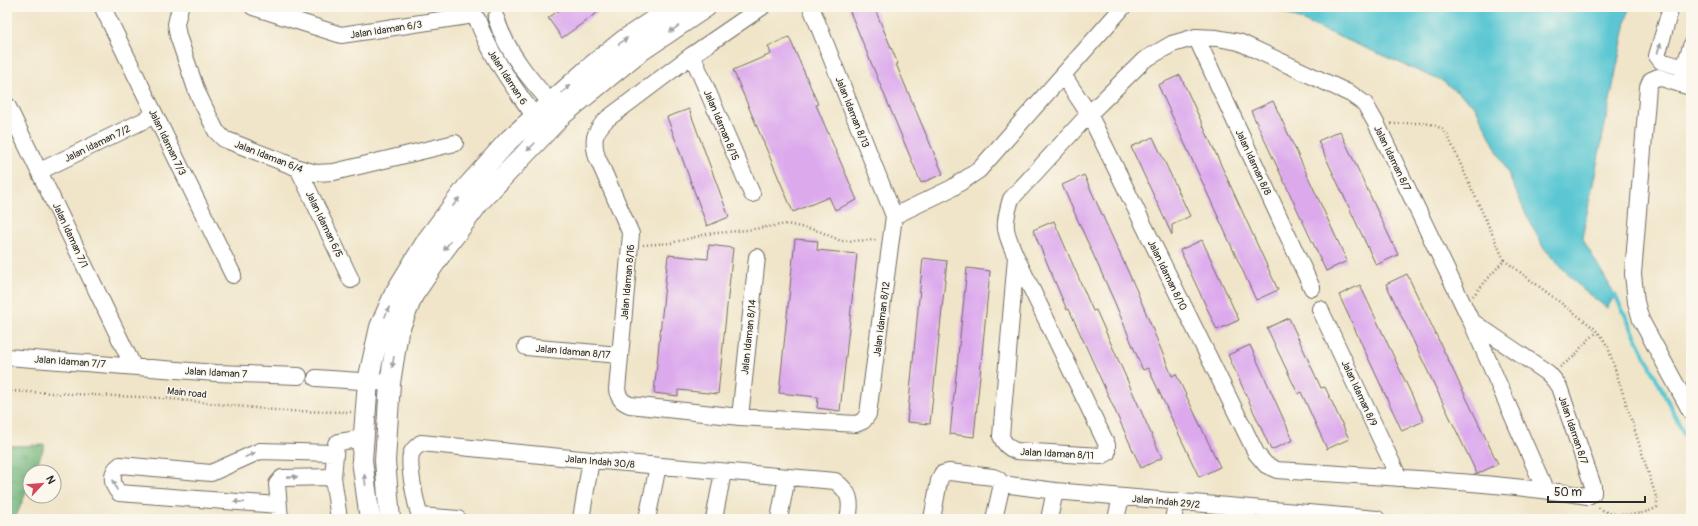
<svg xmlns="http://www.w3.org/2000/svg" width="1698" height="526" font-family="Pangolin,sans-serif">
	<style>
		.forest { fill: url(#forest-crowns); stroke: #4c6f52 }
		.water { fill: #5bc7d3; stroke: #43797f }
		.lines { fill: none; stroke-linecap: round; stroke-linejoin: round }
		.stream { stroke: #5bc7d3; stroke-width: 4 }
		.building { fill: #dca9ed }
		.minor-casing { stroke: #706c62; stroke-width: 18 }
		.major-casing { stroke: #706c62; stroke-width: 22 }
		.path { stroke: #706c62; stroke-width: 2.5; stroke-dasharray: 1 3; stroke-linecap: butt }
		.minor { stroke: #fff; stroke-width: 16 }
		.major { stroke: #fff; stroke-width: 20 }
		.oneway { fill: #a0a0a0 }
		.labels { text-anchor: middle; stroke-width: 3; stroke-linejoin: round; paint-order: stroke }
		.street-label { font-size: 10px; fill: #2b2b2b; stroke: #fbf7ec }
	</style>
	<defs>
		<pattern id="forest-crowns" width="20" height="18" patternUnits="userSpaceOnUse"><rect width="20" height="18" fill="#6eb378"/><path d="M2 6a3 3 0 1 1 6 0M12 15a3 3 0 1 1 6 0" fill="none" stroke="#5b9263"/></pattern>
	</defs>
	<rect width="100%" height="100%" fill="#fbf7ec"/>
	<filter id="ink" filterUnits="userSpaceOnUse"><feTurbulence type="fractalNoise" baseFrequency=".025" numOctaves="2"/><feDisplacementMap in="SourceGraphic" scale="8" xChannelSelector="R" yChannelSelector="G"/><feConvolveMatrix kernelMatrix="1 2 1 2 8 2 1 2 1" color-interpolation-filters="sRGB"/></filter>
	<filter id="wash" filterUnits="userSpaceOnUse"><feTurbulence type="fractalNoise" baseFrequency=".012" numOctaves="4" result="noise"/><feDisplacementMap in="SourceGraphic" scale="16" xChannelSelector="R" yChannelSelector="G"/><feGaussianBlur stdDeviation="0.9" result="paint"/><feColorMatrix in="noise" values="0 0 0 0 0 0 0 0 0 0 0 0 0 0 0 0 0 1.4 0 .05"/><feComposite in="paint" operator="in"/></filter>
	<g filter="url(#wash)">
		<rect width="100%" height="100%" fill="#f0e5c9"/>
		<path class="forest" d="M45 445 34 472H30V483L15 519H7V446Z"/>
		<path class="water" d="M1271 7H1629L1582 238 1615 295 1607 308 1582 289 1543 247 1524 210 1508 173 1475 106 1444 82Z"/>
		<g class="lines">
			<path class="stream" d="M1615 295 1691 448"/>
		</g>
		<g id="blocks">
			<path class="building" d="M564 7H605L562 38 548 18Z
				M848 7H874L898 64H896L943 174 921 183Z
				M789 37 818 104 816 105 857 200 835 210 829 197 793 212 733 70 771 54 768 46Z
				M1180 75 1278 290 1256 300 1158 85Z
				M1273 101 1347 261 1326 271 1251 111Z
				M689 109 729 217 707 226 667 117Z
				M1340 131 1398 255 1376 265 1318 141Z
				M1153 137 1190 216 1172 225V235L1131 147Z
				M1084 175 1136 289 1172 376 1176 374 1220 467 1199 477 1148 368 1143 370 1142 368 1115 303 1062 185Z
				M1054 221 1093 311 1096 310 1162 458 1141 468 1069 309 1067 310 1033 230Z
				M795 239 818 241 817 250 857 254 840 411 817 408 818 397 779 393Z
				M1202 240 1239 320 1217 330 1180 250Z
				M709 245 733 248 718 394 678 390V396L654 393 668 255 708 259Z
				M923 258 947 261 930 424 907 422Z
				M967 268 990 271 974 437 950 434Z
				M1407 274 1498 464 1477 474 1386 284Z
				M1360 285 1424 421 1402 431 1339 295Z
				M1289 318 1321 388 1325 387 1349 439 1327 449 1301 392 1298 394 1267 328Z
				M1250 345 1293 440 1271 450 1228 355Z"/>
		</g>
	</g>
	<g filter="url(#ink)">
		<use href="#blocks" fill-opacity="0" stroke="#706c62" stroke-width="1"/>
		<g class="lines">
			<g class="minor-casing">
				<path id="minor" d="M180 7 176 24 178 36 197 92 216 131 224 139 298 168 316 173 334 172 455 143
					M253 7 341 35 474 15
					M762 7 692 55 607 119C594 132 592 139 597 157L631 234 617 390C619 398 622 402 630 405L740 417 856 424 863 421 868 414 894 216 811 7
					M1671 7 1657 56 1661 61 1684 68 1680 84 1691 87
					M103 8 233 275
					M496 18C507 54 533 83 558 111
					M477 19C491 58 517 92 541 125
					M1196 37 1312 288
					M1691 46 1684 68 1691 70
					M692 55 752 194
					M1063 75 1089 114 1256 453 1266 465 1277 470C1381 477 1485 481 1588 496L1593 493V486L1559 387 1555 381 1548 373 1471 321
					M1680 84 1658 77 1651 80 1648 87 1633 274 1636 302 1641 320 1691 412
					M7 105 133 366
					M298 168 351 280
					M40 171 155 115
					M894 216 952 188 979 170 1123 7
					M1016 257 1001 436C1004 444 1008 448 1016 451L1101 456 1107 453V445L1016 257C1005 231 1002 228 1011 199L1089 114 1144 60 1172 44 1196 37 1217 38 1239 42 1351 94 1365 104 1377 125 1471 321 1545 490
					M1320 309 1399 478
					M526 347 620 355
					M7 357 216 373 299 376
					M316 378 390 383
					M740 417 757 257
					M1002 484 1055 491 1377 519
					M278 505 119 493C111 484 110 472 120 465L211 473 260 451 334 453
					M420 516 458 519
					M280 519 277 484 282 478 333 477
					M339 519 333 477 336 444 339 442 364 438
					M421 519C416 506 408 467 411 454 413 449 417 446 421 443L591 460 835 481C850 492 852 501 848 519
					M581 519 591 460
					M647 519 658 466
					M714 519 723 472
					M779 519 787 477
					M932 519 939 481 942 474 949 472 993 477 998 479 1002 484
					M994 519 1002 484
					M1049 519 1055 491
					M1116 519 1121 497
					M1173 519 1177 501"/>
			</g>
			<g class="major-casing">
				<path id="major" d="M370 519 362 460 368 381 380 327 395 293 428 239 467 187 509 140 593 65 624 40 673 7
					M390 519 385 461 390 383 398 332 413 295 443 251 481 200 562 115 635 55 706 7"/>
			</g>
			<path class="path" d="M1391 124C1410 124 1433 118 1447 134L1504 260 1473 296
				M643 245 671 243 707 234 747 230 787 224 819 231 841 241 877 240
				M1504 260 1594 328 1602 337 1608 347 1657 500V507C1644 516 1608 519 1597 506
				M1560 367 1576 355 1582 346 1597 332
				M7 391 161 398 284 411 351 412"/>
			<use href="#minor" class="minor"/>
			<use href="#major" class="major"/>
		</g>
		<defs><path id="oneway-solid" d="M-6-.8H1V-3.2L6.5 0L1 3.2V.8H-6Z"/></defs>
		<g class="oneway">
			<use href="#oneway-solid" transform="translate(674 29) rotate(146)"/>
			<use href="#oneway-solid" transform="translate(623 41) rotate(-36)"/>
			<use href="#oneway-solid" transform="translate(1659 48) rotate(-74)"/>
			<use href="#oneway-solid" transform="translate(566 89) rotate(-42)"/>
			<use href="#oneway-solid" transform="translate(531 147) rotate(135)"/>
			<use href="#oneway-solid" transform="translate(456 202) rotate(-53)"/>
			<use href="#oneway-solid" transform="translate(447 246) rotate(126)"/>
			<use href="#oneway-solid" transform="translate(387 312) rotate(-66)"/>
			<use href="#oneway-solid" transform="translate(393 362) rotate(100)"/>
			<use href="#oneway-solid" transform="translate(250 455) rotate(-24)"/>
			<use href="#oneway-solid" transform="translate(292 477) rotate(-1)"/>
			<use href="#oneway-solid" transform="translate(365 480) rotate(-97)"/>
			<use href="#oneway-solid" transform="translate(115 485) rotate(-111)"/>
			<use href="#oneway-solid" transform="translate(239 502) rotate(-176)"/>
		</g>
	</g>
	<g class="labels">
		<g class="street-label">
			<text transform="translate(386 29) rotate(-9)" y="4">Jalan Idaman 6/3</text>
			<text transform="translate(508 77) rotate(57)" y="4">Jalan Idaman 6</text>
			<text transform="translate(853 112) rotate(68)" y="4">Jalan Idaman 8/13</text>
			<text transform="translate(722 125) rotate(67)" y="4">Jalan Idaman 8/15</text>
			<text transform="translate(168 142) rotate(64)" y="4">Jalan Idaman 7/3</text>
			<text transform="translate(97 143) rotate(-26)" y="4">Jalan Idaman 7/2</text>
			<text transform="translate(269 156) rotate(21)" y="4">Jalan Idaman 6/4</text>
			<text transform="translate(1393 158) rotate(64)" y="4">Jalan Idaman 8/7</text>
			<text transform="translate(1254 162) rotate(65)" y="4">Jalan Idaman 8/8</text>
			<text transform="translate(325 224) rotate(64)" y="4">Jalan Idaman 6/5</text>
			<text transform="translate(71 235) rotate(65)" y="4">Jalan Idaman 7/1</text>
			<text transform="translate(1168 275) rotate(64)" y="4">Jalan Idaman 8/10</text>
			<text transform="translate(627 282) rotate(-85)" y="4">Jalan Idaman 8/16</text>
			<text transform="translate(881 319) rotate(-83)" y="4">Jalan Idaman 8/12</text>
			<text transform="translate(748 337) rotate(-84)" y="4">Jalan Idaman 8/14</text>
			<text transform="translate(573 351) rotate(5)" y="4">Jalan Idaman 8/17</text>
			<text transform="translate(70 361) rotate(4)" y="4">Jalan Idaman 7/7</text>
			<text transform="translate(216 372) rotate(3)" y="4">Jalan Idaman 7</text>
			<text transform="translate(187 392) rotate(6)" y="4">Main road</text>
			<text transform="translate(1360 393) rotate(65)" y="4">Jalan Idaman 8/9</text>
			<text transform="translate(1574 430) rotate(71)" y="4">Jalan Idaman 8/7</text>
			<text transform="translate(1057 453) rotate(3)" y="4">Jalan Idaman 8/11</text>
			<text transform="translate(600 461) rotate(5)" y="4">Jalan Indah 30/8</text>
			<text transform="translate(1166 501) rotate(5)" y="4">Jalan Indah 29/2</text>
		</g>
	</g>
	<rect width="1698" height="526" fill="none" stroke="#fbf7ec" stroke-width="24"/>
	<g transform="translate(42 484) rotate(64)"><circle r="19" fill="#fbf7ec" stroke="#a8a59f"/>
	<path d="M0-3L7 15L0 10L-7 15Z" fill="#d1495b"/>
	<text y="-6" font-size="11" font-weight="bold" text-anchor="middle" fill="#2b2b2b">N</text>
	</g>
	<path d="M1548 496v6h97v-6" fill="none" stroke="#2b2b2b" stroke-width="2"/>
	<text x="1554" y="496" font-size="12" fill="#2b2b2b" stroke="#fbf7ec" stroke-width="3" paint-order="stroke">50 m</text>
</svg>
